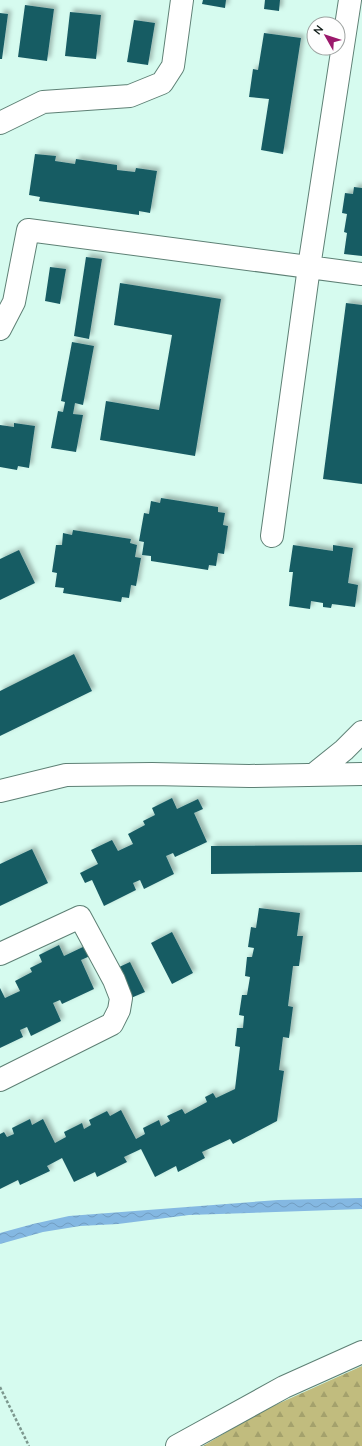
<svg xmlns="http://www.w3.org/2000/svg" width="362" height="1446" font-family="'Nunito Sans',sans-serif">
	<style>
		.forest { fill: url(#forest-firs) }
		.water { fill: url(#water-waves) }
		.building { fill: #195b64; filter: url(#shadow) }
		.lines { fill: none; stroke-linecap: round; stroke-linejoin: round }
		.minor-casing { stroke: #5e8075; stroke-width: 24 }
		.path { stroke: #7c978e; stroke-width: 2.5; stroke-dasharray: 3 2; stroke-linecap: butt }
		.minor { stroke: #fff; stroke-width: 22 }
	</style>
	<defs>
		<pattern id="forest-firs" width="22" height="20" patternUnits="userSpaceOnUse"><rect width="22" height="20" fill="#c1bc7e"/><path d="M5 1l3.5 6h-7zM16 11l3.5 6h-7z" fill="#a4a16c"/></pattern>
		<pattern id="water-waves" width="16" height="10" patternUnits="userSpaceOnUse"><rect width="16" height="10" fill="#84b8e2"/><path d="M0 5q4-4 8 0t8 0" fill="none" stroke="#719dc1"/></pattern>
		<filter id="shadow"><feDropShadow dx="3.5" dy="-3.5" stdDeviation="2" flood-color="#0004"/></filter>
	</defs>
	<rect width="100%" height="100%" fill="#d6fbef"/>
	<path class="forest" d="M362 1366V1446H203L262 1411Z"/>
	<path class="water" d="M362 1198V1209L189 1215 118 1224 80 1226 43 1232 0 1244V1233L33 1224 69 1216 278 1200Z"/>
	<path class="building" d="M203 0H226L225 8 202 4Z
		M265 0H280L279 11 264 9Z
		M25 5 54 9 47 61 18 57Z
		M70 12 101 15 96 59 65 56Z
		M0 13 8 14 2 59H0Z
		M134 20 155 23 148 65 127 62Z
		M264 33 301 38 283 154 261 150 269 99 249 97 253 69 258 70Z
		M35 154 56 156 55 161 75 164 76 159 117 165V170L135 172 136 168 157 171 150 213 139 211V215L39 201 40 197 29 195Z
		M354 187 362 188V256L344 254 347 233 344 232 347 214 342 213 345 193 353 194Z
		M86 257 102 259 89 339 74 336Z
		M50 267 66 269 60 304 45 301Z
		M120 283 221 299 195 456 100 440 106 401 159 410 172 335 114 325Z
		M346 303 362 305V484L323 479Z
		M72 342 94 346 83 405 75 403 73 414 83 415 76 452 51 448 58 411 63 412 65 402 61 401Z
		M14 423 35 426 29 468 18 466 17 470 0 467V425L14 427Z
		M161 498 218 507V512L225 513 223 525 228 526 224 554 218 553 216 566 209 565 208 570 151 561V556L142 555 144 542 139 541 144 513 149 514 151 501 160 503Z
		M73 530 131 539 130 543 137 545 135 557 141 558 136 586 131 585 129 598 122 597 121 602 63 593 64 588 55 587 57 573 52 572 56 545H62L63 533 72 535Z
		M293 545 333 551V545L353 548 348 583 358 585 355 607 332 604 331 608 323 607V603L311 601 310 609 289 606 293 572H289Z
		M19 550 35 583 0 600V559Z
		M74 654 92 691 0 736V691Z
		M172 798 177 809 198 799 203 809 194 813 207 842 175 857 173 853 166 856 174 874 144 889 140 880 133 883 136 890 104 906 92 880 85 883 80 873 98 864 91 850 112 840 118 851 133 844 128 834 145 825 143 821 155 815 152 808Z
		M362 845V872L211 874V846Z
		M32 849 48 883 0 906V864Z
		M259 908 300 913 297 936H303L299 966H293L288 1006 293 1007 289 1038 283 1037 279 1070 284 1071 277 1121 233 1144 230 1139 202 1152 205 1158 178 1172 176 1166 155 1177 141 1149 124 1157 127 1162 97 1177 95 1172 74 1182 62 1158 47 1166 50 1171 20 1185 18 1180 0 1189V1134L4 1132 7 1137 14 1134 12 1128 30 1119 32 1125 43 1119 55 1143 66 1137 64 1132 82 1123 84 1129 91 1125 89 1120 107 1111 110 1116 121 1110 136 1139 145 1134 143 1128 159 1120 161 1126 170 1121 167 1116 182 1109 185 1114 207 1102 205 1097 213 1093 216 1098 235 1089 240 1047 235 1046 237 1028H243L244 1016 239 1015 242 995H247L250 977 245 976 247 957H252L254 948 248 947 251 927 256 928Z
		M172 932 193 973 172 984 151 943Z
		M59 945 64 956 85 946 90 956 81 960 94 989 62 1004 60 1000 53 1003 61 1021 31 1036 27 1027 20 1030 23 1037 0 1048V988L5 998 20 991 15 981 32 972 30 968 42 962 39 955Z
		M130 962 145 992 131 998 117 968Z"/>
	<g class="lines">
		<g class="minor-casing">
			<path id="minor" d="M0 123 43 102 130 96 162 83 173 66 182 0
				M0 329 14 302 28 230 362 274
				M272 536 309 267 350 0
				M313 775 344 750 362 732
				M0 791 66 775 152 774 249 776 362 774
				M0 954 80 917 114 980 121 998 119 1010 112 1024 0 1080
				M177 1446 284 1387 362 1352"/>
		</g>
		<path class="path" d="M0 1387 29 1446"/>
		<use href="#minor" class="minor"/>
	</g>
	<g transform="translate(326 36) rotate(309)"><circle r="19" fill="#fefefe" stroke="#9da2a0"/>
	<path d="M0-3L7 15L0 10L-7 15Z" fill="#9b186b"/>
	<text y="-6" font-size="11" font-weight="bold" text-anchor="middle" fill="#0b1814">N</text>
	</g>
</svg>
